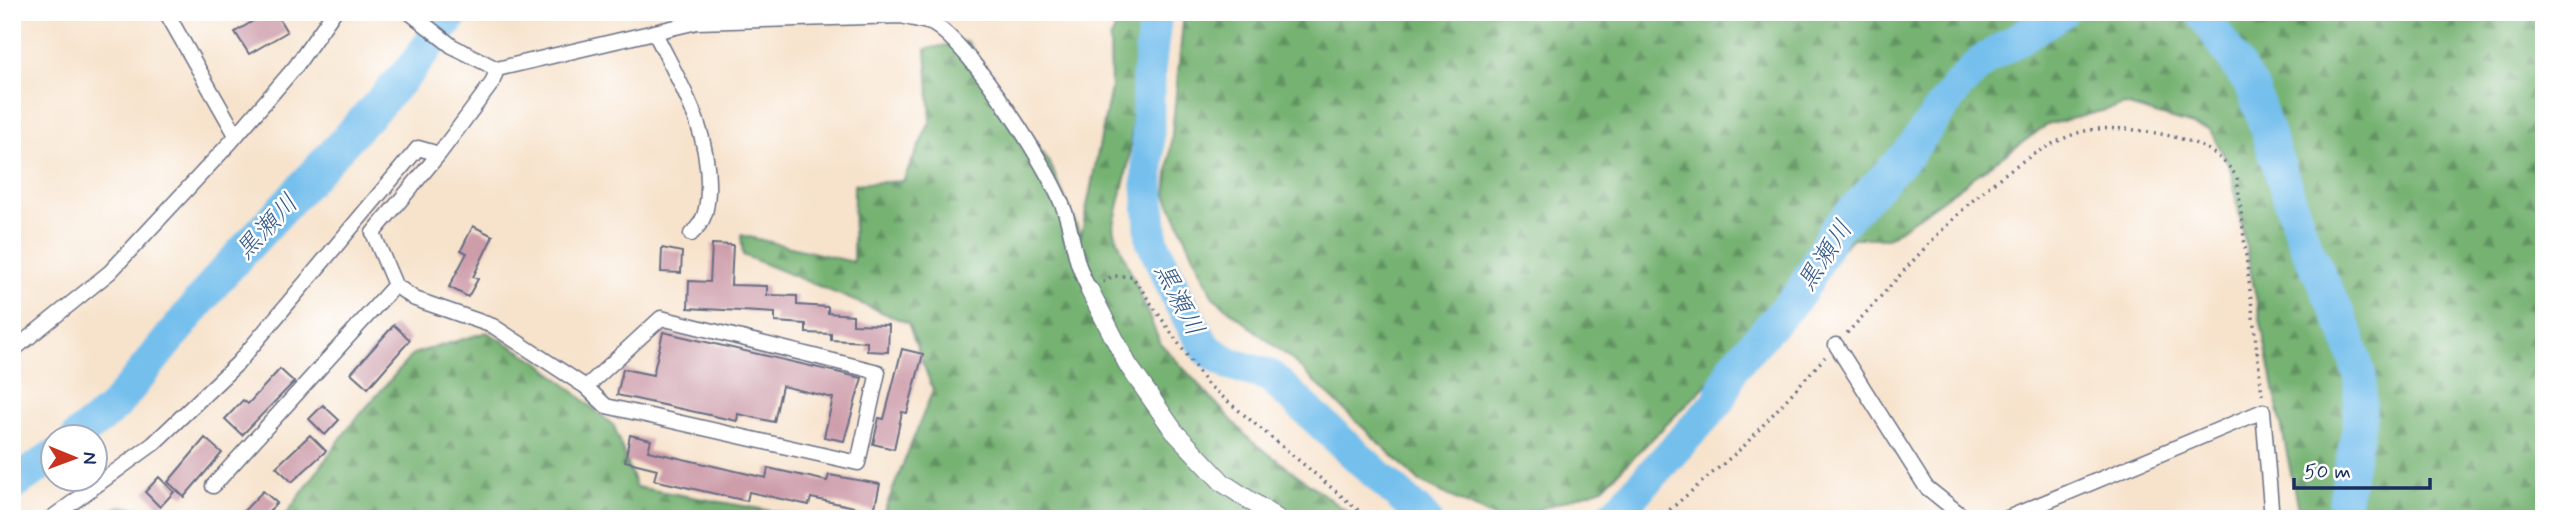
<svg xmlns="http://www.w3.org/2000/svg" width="2556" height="531" font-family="Mynerve,'Klee One',sans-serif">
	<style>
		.forest { fill: url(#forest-firs); stroke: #487068; stroke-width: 2 }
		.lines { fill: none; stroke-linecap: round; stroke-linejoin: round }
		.river { stroke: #74bfed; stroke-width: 33 }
		.building { fill: #cd9daa }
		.minor-casing { stroke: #686e84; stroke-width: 17 }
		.tertiary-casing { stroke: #686e84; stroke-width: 20 }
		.path { stroke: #686e84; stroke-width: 3.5; stroke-dasharray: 2 5; stroke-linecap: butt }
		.minor { stroke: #fff; stroke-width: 14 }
		.tertiary { stroke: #fff; stroke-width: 18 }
		.labels { text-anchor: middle; stroke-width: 5; stroke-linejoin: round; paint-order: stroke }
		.water-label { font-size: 26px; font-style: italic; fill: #365a89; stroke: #fff }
	</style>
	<defs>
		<pattern id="forest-firs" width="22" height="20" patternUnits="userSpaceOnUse" patternTransform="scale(1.75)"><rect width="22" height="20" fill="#76b272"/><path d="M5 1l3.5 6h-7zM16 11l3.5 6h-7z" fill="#609161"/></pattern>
	</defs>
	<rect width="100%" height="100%" fill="#fff"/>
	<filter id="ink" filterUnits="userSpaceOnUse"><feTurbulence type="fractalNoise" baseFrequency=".0143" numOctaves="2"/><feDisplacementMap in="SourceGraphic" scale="14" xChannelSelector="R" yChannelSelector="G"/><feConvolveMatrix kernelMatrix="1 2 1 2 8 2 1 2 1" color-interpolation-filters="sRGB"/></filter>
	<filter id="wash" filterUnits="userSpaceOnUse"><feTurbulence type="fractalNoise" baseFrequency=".00686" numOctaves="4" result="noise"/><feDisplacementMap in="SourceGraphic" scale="28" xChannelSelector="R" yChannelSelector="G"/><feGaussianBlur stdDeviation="1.57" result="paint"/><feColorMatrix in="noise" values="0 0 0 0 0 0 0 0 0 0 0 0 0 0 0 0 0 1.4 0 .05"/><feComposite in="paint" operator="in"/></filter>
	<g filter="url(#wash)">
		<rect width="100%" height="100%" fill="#f7e3cc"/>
		<path class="forest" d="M1122 12H1142L1129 161 1113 229 1160 343 1250 440 1357 519H881L933 390 908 323 743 255 741 235 853 262 854 184 903 181 931 120 926 49 967 41 1050 164 1081 236 1111 88 1110 40Z
			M1184 12H2544V519H2300L2230 167 2210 130 2125 105 2047 125 1888 238H1853L1603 488 1510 519H1498L1420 482 1292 360 1213 297 1166 195Z
			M487 332 539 362 614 426 636 487 816 519H283L349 427 413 354Z
			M121 506 179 514 185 519H86Z"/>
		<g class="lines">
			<path class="river" d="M1156 12 1148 79V187L1152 241 1179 301 1206 349 1231 364 1270 376 1425 519
				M2202 12 2253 89 2303 239 2346 331 2360 376V419L2345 499V519
				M78 436 114 407 221 275 410 70 454 12
				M12 485 52 457
				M1607 519 1615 514 1718 402 1733 367 1801 292 1834 231 1910 151 1957 87 1984 60 2062 12"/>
		</g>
		<g id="blocks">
			<path class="building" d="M268 12H275L287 32 249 54 235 32Z
				M473 226 493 236 473 277 478 279 468 297 449 287 467 253 461 250Z
				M712 244 733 245 731 285 767 286V295L797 296V305L828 307V313L853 315V324L889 325 888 352 867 351V342L831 340V334L806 333V324L775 322V313L688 308 689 281 710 282Z
				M662 248 682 252 681 273 661 272Z
				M394 325 410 340 368 388 351 373Z
				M663 332 862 378 844 441 824 437 833 398 782 386 774 422 738 414 737 421 617 395 623 369 653 375Z
				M902 349 923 354 907 413 902 412 894 449 873 444 879 418 884 419Z
				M280 369 294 382 242 435 225 419 243 400 248 404Z
				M323 405 339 420 325 435 309 419Z
				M310 435 326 451 292 482 276 467Z
				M630 435 651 440 648 451 766 478 768 468 827 481 829 475 880 484 874 511 811 498 809 505 749 492 747 501 654 480 657 469 625 461Z
				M205 438 222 453 184 497 168 482Z
				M159 477 174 492 160 507 145 492Z
				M263 491 277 503 262 519H236Z"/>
		</g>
	</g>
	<g filter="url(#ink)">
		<use href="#blocks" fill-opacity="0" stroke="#686e84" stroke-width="2"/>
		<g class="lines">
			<g class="minor-casing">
				<path id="minor" d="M166 12 236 135
					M409 12 452 46 497 69 697 22 902 16C911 19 924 20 933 24 971 45 1053 173 1066 215 1075 245 1074 262 1090 291
					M655 33C681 86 710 129 708 191 707 210 705 221 691 234
					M497 69 492 83 439 154 373 233 395 285 415 299 493 326 586 387
					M661 318 878 372 858 463 606 406 586 387Z
					M1836 345 1926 487 1966 519
					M12 351 110 272 230 143 296 66 334 12
					M213 486 395 285
					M50 519 153 444 238 363 418 148 439 154
					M2005 519 2263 411 2272 519"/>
			</g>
			<g class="tertiary-casing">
				<path id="tertiary" d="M1090 291 1128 365 1174 431 1223 483 1278 519"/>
			</g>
			<path class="path" d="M1103 282 1113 276H1132L1206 383 1369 519
				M1847 333C1912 265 1983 170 2072 135 2100 124 2133 129 2161 134 2195 141 2217 149 2237 177L2262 395
				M1659 519 1744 446 1825 357"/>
			<use href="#minor" class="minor"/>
			<use href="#tertiary" class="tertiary"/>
		</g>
	</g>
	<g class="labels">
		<g class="water-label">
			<text transform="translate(266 226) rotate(-47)" y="9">黒瀬川</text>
			<text transform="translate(1824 255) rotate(-57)" y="9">黒瀬川</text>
			<text transform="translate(1180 299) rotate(63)" y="9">黒瀬川</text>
		</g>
	</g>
	<rect width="2556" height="531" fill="none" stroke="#fff" stroke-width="42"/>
	<g transform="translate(74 458) rotate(91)"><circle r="33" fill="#ffffff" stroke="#a4acbf" stroke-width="2"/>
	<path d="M0-5L12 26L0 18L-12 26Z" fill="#c8321e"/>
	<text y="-10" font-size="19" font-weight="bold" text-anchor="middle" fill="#1b2f5e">N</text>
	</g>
	<path d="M2294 478v10h136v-10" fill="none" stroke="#1b2f5e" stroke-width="3.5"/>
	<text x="2304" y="478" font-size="21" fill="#1b2f5e" stroke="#ffffff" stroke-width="5" paint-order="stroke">50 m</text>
</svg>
